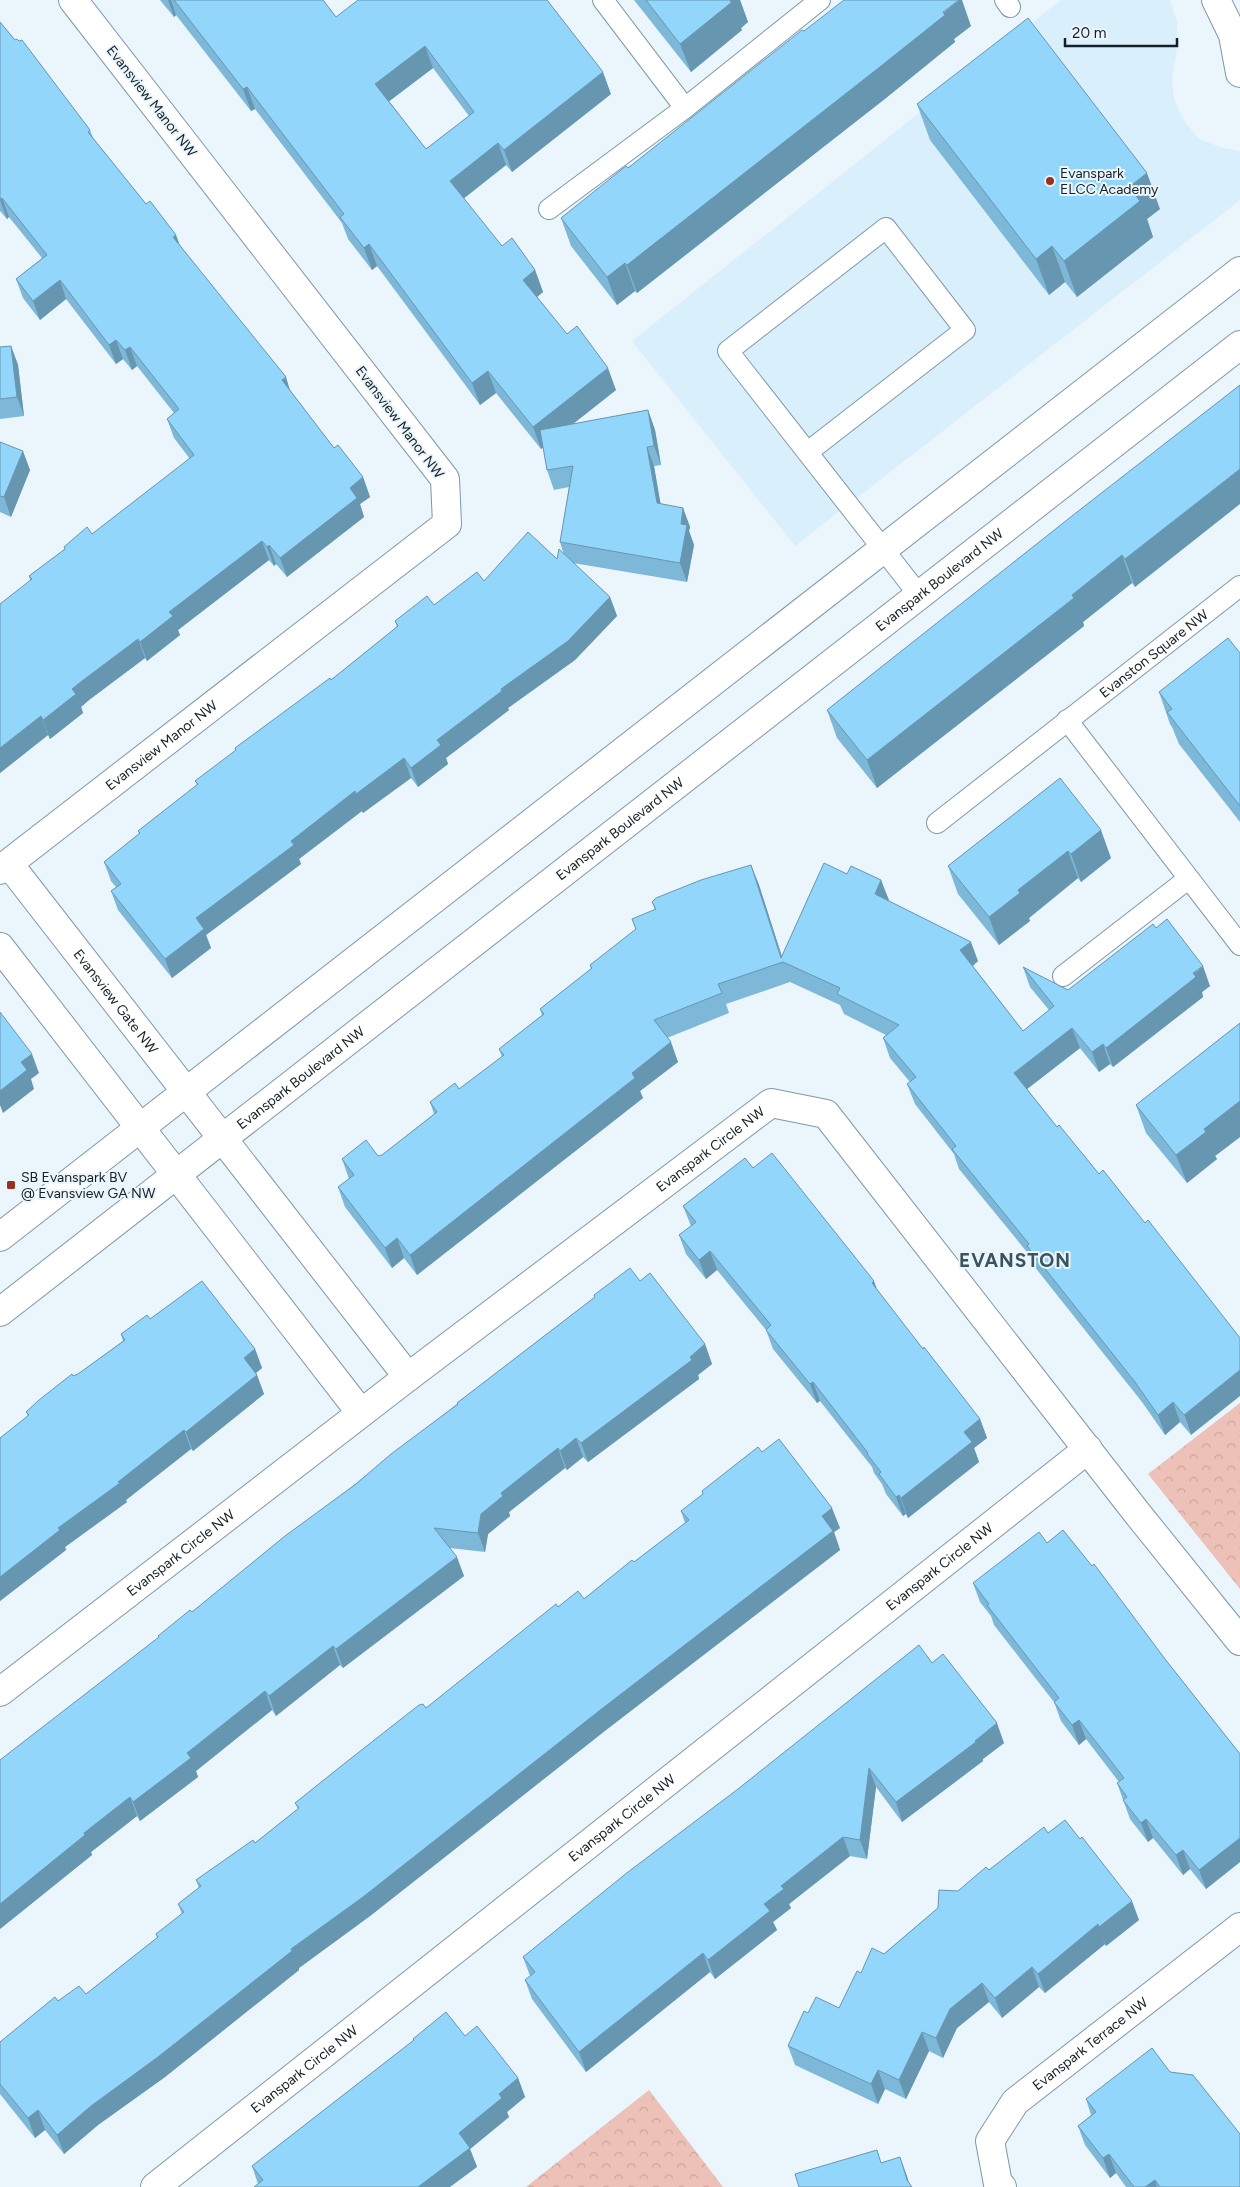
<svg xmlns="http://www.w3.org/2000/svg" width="1240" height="2187" font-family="Figtree,sans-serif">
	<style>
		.built { fill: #daeffc }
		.forest { fill: url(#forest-crowns) }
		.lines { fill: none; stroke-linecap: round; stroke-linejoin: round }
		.service-casing { stroke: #7f99a8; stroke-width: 22 }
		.minor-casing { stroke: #7f99a8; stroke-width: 30 }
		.tertiary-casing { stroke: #7f99a8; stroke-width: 30 }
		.service { stroke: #fff; stroke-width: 20 }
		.minor { stroke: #fff; stroke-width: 28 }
		.tertiary { stroke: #fff; stroke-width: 28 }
		.wall { fill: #7eb8d8; fill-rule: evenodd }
		.shaded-wall { fill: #6796b0 }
		.building { fill: #93d6fb; stroke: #6796b0; fill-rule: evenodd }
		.poi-dot { fill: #9b311d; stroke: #eaf5fc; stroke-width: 2 }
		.labels { text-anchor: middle; stroke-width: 4; stroke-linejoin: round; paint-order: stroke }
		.street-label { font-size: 14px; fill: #152025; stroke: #eaf5fc }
		.poi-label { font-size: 14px; fill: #152025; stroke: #eaf5fc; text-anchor: start }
		.district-label { font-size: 19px; font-weight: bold; letter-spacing: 1px; fill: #3b5360; stroke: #eaf5fc }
	</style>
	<defs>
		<pattern id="forest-crowns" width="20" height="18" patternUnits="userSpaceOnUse" patternTransform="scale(1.25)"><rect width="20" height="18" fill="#edc1b7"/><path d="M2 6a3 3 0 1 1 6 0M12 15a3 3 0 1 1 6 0" fill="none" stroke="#caa69d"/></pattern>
	</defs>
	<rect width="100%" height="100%" fill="#eaf5fc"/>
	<path class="built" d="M1061 0H1170L1177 22V49L1172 78 1174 99 1184 121 1198 138 1219 147 1240 151V200L795 546 632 341Z"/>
	<path class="forest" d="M1240 1403V1589L1148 1474Z
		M649 2090 723 2187H526Z"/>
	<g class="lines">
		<g class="service-casing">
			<g id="service">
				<path d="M603 0 685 108"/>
				<path d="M1005 0 1010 7"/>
				<path d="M549 209 685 108 820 0"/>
				<path d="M809 451 965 330 886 228 728 351 919 595"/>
				<path d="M1067 720 1240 945"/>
				<path id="s1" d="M937 823 1240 586"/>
				<path d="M1063 976 1188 879"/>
			</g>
		</g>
		<g class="minor-casing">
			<g id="minor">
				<path d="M1216 0 1233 35 1240 73"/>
				<path id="s2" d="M9 864 408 1377"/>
				<path id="s3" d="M0 870 447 524 445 479 73 0"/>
				<path d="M0 947 361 1413"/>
				<path id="s4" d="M0 1692 408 1377 771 1103 826 1114 1137 1513 1240 1641"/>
				<path id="s5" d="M155 2187 1088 1449"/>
				<path id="s6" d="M1002 2187 998 2184 990 2141 1015 2102 1240 1927"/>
			</g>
		</g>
		<g class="tertiary-casing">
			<g id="tertiary">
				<path d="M0 1237 1240 271"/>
				<path id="s7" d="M0 1312 1240 345"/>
			</g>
		</g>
		<use href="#service" class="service"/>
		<use href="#minor" class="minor"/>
		<use href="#tertiary" class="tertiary"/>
	</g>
	<path class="wall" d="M160 0H323L336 17 611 94 512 172 506 165 463 199 502 246 535 270 543 292 537 297 567 334 616 390 573 424 648 410 655 430 661 465 654 466 660 504 683 508 690 527 689 531 694 545 687 582 573 563 610 597 617 616 575 660 508 708 509 710 446 758 448 764 418 787 411 778 363 813 362 811 299 859 301 864 206 935 211 948 172 978 118 910 111 891 116 887 111 881 104 862 139 834 138 831 197 785 195 781 236 751 235 748 331 680 397 627 395 621 434 605 484 581 557 559 564 555 560 542 569 487 554 490 547 470 543 447 541 449 496 393 480 405 377 266 372 270 348 239 342 223 255 109 251 111 176 15 174 17ZM433 68 469 116 426 149 389 101Z
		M634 0H740L748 22 741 28 742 30 691 72Z
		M0 22 90 130 93 138 146 204 176 235 179 244 334 448 363 477 370 497 360 504 364 517 287 577 276 564 274 566 269 560 178 630 180 635 147 661 145 658 89 700 81 707 83 713 50 739 48 735 0 773 30 580 29 576 65 549 64 547 92 534 190 459 174 438 167 419 174 413 137 366 132 370 123 359 116 364 66 299 40 320 23 298 16 279 42 258 9 217 7 219 0 211Z
		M971 26 954 39 955 42 886 98 637 293 635 291 617 305 571 246 561 218 628 168 804 31Z
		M917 104 1160 209 1147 219 1153 237 1077 297 1065 282 1049 295 930 140Z
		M11 346 18 365 24 416 0 419V347Z
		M1240 385 1135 587 1132 583 1083 622 1084 626 877 788 837 738 827 710Z
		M0 442 30 470 11 517 0 512Z
		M1240 653V822L1179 744 1172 727 1170 724 1159 692Z
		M1060 778 1111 858 1081 882 1078 878 1029 918 1030 921 999 945 958 894 948 866Z
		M751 865 759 885 782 957 847 874 881 880 888 900 978 961 973 966 1023 1031 1049 1010 1030 987 1023 967 1068 990 1156 928 1210 986 1202 992 1203 997 1113 1067 1110 1064 1099 1072 1080 1048 1027 1089 1057 1127 1099 1174 1191 1435 1180 1422 1165 1435 1142 1402 1034 1266 1031 1257 959 1169 954 1154 915 1104 907 1084 910 1082 890 1058 883 1038 886 1035 844 1014 840 1005 790 982 726 1004 729 1013 667 1038 678 1062 640 1091 643 1098 417 1275 404 1258 392 1268 345 1207 338 1187 349 1179 342 1159 378 1156 382 1155 434 1114 430 1102 459 1089 502 1057 499 1049 542 1015 540 1009 591 969 590 965 636 930 632 919 655 910 652 902Z
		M1240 1023V1137L1215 1156 1217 1159 1187 1183 1146 1133 1136 1105Z
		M753 1168 877 1291 923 1349 980 1419 987 1438 974 1448 979 1462 908 1518 906 1514 903 1516 886 1494 882 1484 874 1473 872 1467 820 1401 817 1403 773 1349 766 1330 717 1270 706 1279 686 1254 679 1235 691 1226 683 1206Z
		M640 1281 705 1344 712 1364 698 1375 699 1379 588 1462 583 1457 567 1470 565 1468 509 1512 510 1516 488 1534 485 1552 450 1548 464 1576 343 1668 340 1665 276 1716 272 1710 196 1771 198 1777 140 1821 137 1816 91 1852 92 1855 0 1929 158 1638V1636L192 1612 457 1404V1403L595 1297 594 1295Z
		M150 1319 255 1349 262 1368 256 1373 264 1394 193 1451 191 1449 126 1500 127 1502 65 1547 66 1550 0 1601V1438L28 1416 26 1412 73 1376 78 1374 123 1341 121 1334Z
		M762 1452 840 1528 834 1532 840 1550 606 1730 370 1916 299 1968V1970L165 2077 98 2125 64 2154 45 2130 35 2138 0 2094V2042L58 2001 86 1994 157 1938 156 1934 182 1914 178 1904 199 1888 196 1880 255 1843 298 1809 295 1803 426 1708 558 1607 584 1599 634 1562 685 1523 681 1511 703 1494 702 1491Z
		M1047 1543 1165 1659 1240 1754V1862L1206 1889 1190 1869 1183 1875 1153 1838 1148 1842 1130 1819 1117 1783 1119 1782 1086 1739 1079 1745 1061 1721 1054 1702 994 1625 991 1616 980 1602 973 1583Z
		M932 1663 1004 1743 983 1759V1761L902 1822 876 1787 867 1859 850 1856 789 1904 791 1908 773 1922 777 1930 715 1979 710 1972 586 2072 532 1999 525 1980 530 1976 523 1957Z
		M1048 1833 1139 1920 1106 1946 1105 1944 1045 1993 1039 1987 1002 2018 989 2002 957 2028 943 2058 929 2051 906 2099 885 2089 878 2104 795 2065 788 2046 808 2013 839 2008 861 1973 958 1891 989 1870Z
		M465 2036 518 2078 525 2097 507 2112 509 2117 470 2149 477 2167 258 2184 252 2166 413 2041V2039Z
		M1170 2072 1240 2187H1126L1116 2173 1110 2178 1085 2145 1078 2126 1091 2115 1086 2099Z"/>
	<path class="shaded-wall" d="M168 0H171L176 15 174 17Z
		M731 0H740L748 22 741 28 742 30 691 72 680 44Z
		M959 0H962L971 26 954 39 955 42 886 98 637 293 627 265Z
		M425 46 433 68 383 106 375 84Z
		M603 72 611 94 512 172 504 150Z
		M247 87 255 109 251 111 243 89Z
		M498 143 506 165 458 203 450 181Z
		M1147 173 1160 209 1147 219 1153 237 1077 297 1064 261 1129 187Z
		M2 198 9 217 7 219 0 200Z
		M176 235 183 254 173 237Z
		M369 244 377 266 372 270 364 248Z
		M1052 246 1065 282 1049 295 1036 259Z
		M625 263 635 291 617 305 607 277Z
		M535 270 543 292 531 302 523 280Z
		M60 280 66 299 40 320 33 301Z
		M116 340 123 359 116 364 109 345Z
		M11 346 18 365 24 416 17 397Z
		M130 347 137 366 132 370 125 350Z
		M608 368 616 390 541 449 533 427Z
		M488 371 496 393 480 405 472 383Z
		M286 377 292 397 282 380Z
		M648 410 655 430 661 465 654 446Z
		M647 447 654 466 664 523 657 503Z
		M23 451 30 470 11 517 4 497Z
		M1240 469V504L1135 587 1125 559Z
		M363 477 370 497 360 504 364 517 287 577 280 558 350 488Z
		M683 508 690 527 689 531 694 545 687 582 680 563 681 524Z
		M262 541 269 560 178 630 180 635 147 661 140 642 169 612Z
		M269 545 276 564 274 566 267 547Z
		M1122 555 1132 583 1083 622 1084 626 877 788 867 760Z
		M610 597 617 616 575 660 508 708 509 710 446 758 448 764 418 787 411 768 437 740 501 689Z
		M138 639 145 658 89 700 81 707 83 713 50 739 43 720 72 689 82 681Z
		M41 716 48 735 0 773V748Z
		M404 758 411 778 363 813 356 794Z
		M355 791 362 811 299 859 301 864 206 935 211 948 172 978 165 959 196 918 291 841Z
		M1101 830 1111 858 1081 882 1071 854Z
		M1068 851 1078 878 1029 918 1030 921 999 945 989 917 1018 890Z
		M751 865 759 885 784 963 783 962Z
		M881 880 889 900 882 914 875 894Z
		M971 942 978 961 967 970 960 950Z
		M1203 966 1210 986 1202 992 1203 997 1113 1067 1106 1048Z
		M1072 1028 1080 1048 1022 1093 1014 1073Z
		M671 1042 678 1062 640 1091 643 1098 417 1275 410 1255 632 1073Z
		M1103 1044 1110 1064 1099 1072 1092 1052Z
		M32 1054 39 1073 31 1079 34 1089 3 1113 0 1105V1091L21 1062Z
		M1240 1101V1137L1215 1156 1217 1159 1187 1183 1176 1155 1204 1129Z
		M397 1238 404 1258 392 1268 385 1248Z
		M710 1251 717 1270 706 1279 699 1260Z
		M874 1281 881 1300 872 1283Z
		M705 1344 712 1364 698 1375 699 1379 588 1462 581 1443Z
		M255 1349 262 1368 251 1377 244 1358Z
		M1240 1370V1396L1191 1435 1184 1415Z
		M257 1375 264 1394 193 1451 186 1432Z
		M813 1382 820 1401 817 1403 810 1384Z
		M1173 1402 1180 1422 1165 1435 1158 1415Z
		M980 1419 987 1438 974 1448 979 1462 908 1518 901 1498 964 1432Z
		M184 1430 191 1449 126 1500 127 1502 65 1547 66 1550 0 1601V1577L58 1528Z
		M576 1438 583 1457 567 1470 560 1451Z
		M558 1448 565 1468 509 1512 510 1516 488 1534 485 1552 478 1533 481 1514 501 1493Z
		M899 1495 906 1514 903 1516 896 1497Z
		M832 1508 840 1528 834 1532 840 1550 606 1730 370 1916 299 1968V1970L165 2077 98 2125 64 2154 57 2135 91 2106Z
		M457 1557 464 1576 343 1668 336 1649Z
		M333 1646 340 1665 276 1716 269 1696Z
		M265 1691 272 1710 196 1771 198 1777 140 1821 133 1802 187 1753Z
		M1079 1720 1086 1739 1079 1745 1072 1725Z
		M997 1723 1004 1743 983 1759V1761L902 1822 896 1802Z
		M869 1768 876 1787 867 1859 860 1840Z
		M130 1797 137 1816 91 1852 92 1855 0 1929V1904L84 1833Z
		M1146 1819 1153 1838 1148 1842 1141 1823Z
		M843 1837 850 1856 789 1904 791 1908 773 1922 777 1930 715 1979 708 1960 764 1904 781 1886Z
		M1240 1838V1862L1206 1889 1199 1870Z
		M1183 1850 1190 1869 1183 1875 1176 1855Z
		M1132 1901 1139 1920 1106 1946 1099 1927Z
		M1098 1924 1105 1944 1045 1993 1038 1974Z
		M703 1953 710 1972 586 2072 579 2052Z
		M1032 1967 1039 1987 1002 2018 995 1998Z
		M982 1983 989 2002 957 2028 943 2058 936 2038 950 2009Z
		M922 2032 929 2051 906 2099 899 2080Z
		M878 2070 885 2089 878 2104 871 2084Z
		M518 2078 525 2097 507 2112 509 2117 470 2149 477 2167 450 2187H418L459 2133 499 2094Z
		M38 2110 45 2130 35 2138 28 2118Z
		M1109 2154 1116 2173 1110 2178 1103 2158Z
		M900 2157 907 2176 910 2187H909Z
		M1155 2180 1157 2187H1145Z"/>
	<path class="building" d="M174 0H323L336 17 358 0H547L603 72 504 150 498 143 450 181 502 246 512 238 535 270 523 280 567 334 577 326 608 368 533 427 488 371 472 383 369 244 364 248 340 217 344 214 247 87 243 89ZM425 46 474 112 426 149 375 84Z
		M646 0H731L730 1 732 2 680 44Z
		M844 0H959L943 12 945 15 876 70 627 265 625 263 607 277 561 218 626 166 628 168 802 30 804 31Z
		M1028 18 1147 173 1129 187 1140 201 1064 261 1052 246 1036 259 917 104Z
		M0 22 15 40 17 39 19 41 22 40 90 130 88 132 146 204 150 201 176 235 173 237 286 377 282 380 334 448 338 445 363 477 350 488 357 498 280 558 269 545 267 547 262 541 169 612 173 616 140 642 138 639 82 681 72 689 76 694 43 720 41 716 0 748V604L32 579 29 576 65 549 64 547 87 527 92 534 194 455 167 419 179 409 130 347 125 350 116 340 109 345 60 280 33 301 16 279 47 255 2 198 0 199Z
		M11 346 17 397 0 399V347Z
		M1240 385V469L1125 559 1122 555 1072 595 1074 598 867 760 827 710 1072 516Z
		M648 410 654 446 647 447 657 503 683 508 681 524 687 525 680 563 560 542 573 466 547 470 540 430Z
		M0 442 23 451 4 497 0 496Z
		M528 532 557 559 559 549 610 597 568 641 501 689 502 691 437 740 441 745 411 768 404 758 356 794 355 791 291 841 294 845 196 918 204 929 165 959 111 891 121 884 104 862 140 833 138 831 198 784 195 781 236 750 235 748 330 678 331 680 398 626 395 621 427 596 434 605 477 572 484 581Z
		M1228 638 1240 653V806L1167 712 1172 709 1159 692Z
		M1060 778 1101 830 1071 854 1068 851 1018 890 1020 893 989 917 948 866Z
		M824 863 847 874 851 866 881 880 875 894 971 942 960 950 1023 1031 1054 1006 1023 967 1068 990 1153 924 1156 928 1167 919 1203 966 1193 973 1196 977 1106 1048 1103 1044 1092 1052 1072 1028 1014 1073 1057 1127 1059 1125 1099 1174 1103 1170 1145 1223 1148 1220 1240 1338V1370L1184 1415 1173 1402 1158 1415 1135 1382 1027 1246 1029 1244 952 1149 956 1146 907 1084 916 1077 883 1038 899 1025 837 994 840 988 783 962 718 984 722 993 654 1020 671 1042 632 1073 635 1078 410 1255 397 1238 385 1248 338 1187 354 1175 342 1159 366 1140 378 1156 382 1155 437 1112 430 1102 455 1083 459 1089 504 1055 499 1049 544 1014 540 1009 592 968 590 965 636 929 632 919 656 909 652 902 656 898 701 880 751 865 781 958Z
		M0 1012 32 1054 21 1062 27 1070 0 1091Z
		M1240 1023V1101L1204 1129 1206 1132 1176 1155 1136 1105Z
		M772 1153 874 1281 872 1283 923 1349 924 1347 980 1419 964 1432 972 1442 901 1498 899 1495 896 1497 879 1474 881 1472 867 1454 868 1453 813 1382 810 1384 766 1330 771 1325 710 1251 699 1260 679 1235 696 1222 683 1206 745 1158 753 1168Z
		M630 1268 640 1281 650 1273 705 1344 690 1357 692 1360 581 1443 576 1438 560 1451 558 1448 501 1493 503 1496 481 1514 478 1533 434 1528 457 1557 336 1649 333 1646 269 1696 265 1691 187 1753 191 1758 133 1802 130 1797 84 1833 85 1835 0 1904V1760L159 1637 158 1636 190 1610 192 1612 285 1536 356 1484 391 1454 458 1404 457 1403 595 1297 594 1295Z
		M202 1281 255 1349 244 1358 257 1375 186 1432 184 1430 118 1482 120 1483 58 1528 60 1530 0 1577V1438L29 1415 26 1412 39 1400 72 1374 73 1376 78 1374 125 1340 121 1334 147 1315 150 1319Z
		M779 1439 832 1508 822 1516 833 1531 599 1711 363 1897 291 1949 292 1951 158 2057 91 2106 57 2135 38 2110 28 2118 0 2084V2042L55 1997 58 2001 79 1986 86 1994 158 1937 156 1934 184 1912 178 1904 201 1886 196 1880 253 1840 255 1843 299 1808 295 1803 345 1763 419 1705 423 1704 426 1708 556 1604 558 1607 578 1591 584 1599 632 1560 634 1562 689 1520 681 1511 703 1494 702 1491 758 1447 762 1452Z
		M1063 1530 1092 1566 1094 1564 1165 1659 1240 1754V1838L1199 1870 1183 1850 1176 1855 1146 1819 1141 1823 1123 1800 1127 1797 1117 1783 1124 1778 1079 1720 1072 1725 1054 1702 1059 1698 987 1605 989 1604 973 1583 1039 1532 1047 1543Z
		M919 1645 932 1663 943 1654 997 1723 975 1741 976 1742 896 1802 869 1768 860 1840 843 1837 781 1886 784 1889 764 1904 770 1911 708 1960 703 1953 579 2052 525 1980 535 1972 523 1957 628 1872 738 1789Z
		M1065 1820 1080 1839 1082 1837 1132 1901 1099 1927 1098 1924 1038 1974 1032 1967 995 1998 982 1983 950 2009 936 2038 922 2032 899 2080 878 2070 871 2084 788 2046 804 2011 808 2013 816 1997 839 2008 857 1971 861 1973 872 1948 884 1954 938 1908 939 1890 958 1891 986 1867 989 1870 1044 1827 1048 1833Z
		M446 2012 465 2036 477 2026 518 2078 499 2094 502 2098 459 2133 470 2148 418 2187H254L263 2180 252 2166 414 2040 413 2039Z
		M1152 2048 1170 2072 1193 2075 1240 2134V2187H1160L1155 2180 1145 2187H1134L1109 2154 1103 2158 1078 2126 1096 2112 1086 2099Z
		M877 2150 881 2163 900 2157 907 2180 912 2187H799L795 2174Z"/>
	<g class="poi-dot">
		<circle cx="1050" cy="181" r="5"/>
		<rect x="6" y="1180" width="10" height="10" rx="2.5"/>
	</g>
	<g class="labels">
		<g class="street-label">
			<text transform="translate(152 101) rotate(52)" y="5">Evansview Manor NW</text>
			<text transform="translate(400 422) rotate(53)" y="5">Evansview Manor NW</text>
			<text dy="5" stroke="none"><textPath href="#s7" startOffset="1191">Evanspark Boulevard NW</textPath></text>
			<text dy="5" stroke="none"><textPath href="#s1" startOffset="275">Evanston Square NW</textPath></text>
			<text dy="5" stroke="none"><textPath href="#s3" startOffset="204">Evansview Manor NW</textPath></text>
			<text dy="5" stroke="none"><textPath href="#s7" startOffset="786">Evanspark Boulevard NW</textPath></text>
			<text dy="5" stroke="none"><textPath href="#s2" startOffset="174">Evansview Gate NW</textPath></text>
			<text dy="5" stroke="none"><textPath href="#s7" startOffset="381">Evanspark Boulevard NW</textPath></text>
			<text dy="5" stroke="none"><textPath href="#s4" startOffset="894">Evanspark Circle NW</textPath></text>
			<text dy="5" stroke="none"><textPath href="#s4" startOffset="228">Evanspark Circle NW</textPath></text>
			<text dy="5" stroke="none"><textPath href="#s5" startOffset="1000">Evanspark Circle NW</textPath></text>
			<text dy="5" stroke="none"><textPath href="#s5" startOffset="595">Evanspark Circle NW</textPath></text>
			<text dy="5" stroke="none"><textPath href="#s6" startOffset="190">Evanspark Terrace NW</textPath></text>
			<text dy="5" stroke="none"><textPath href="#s5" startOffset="190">Evanspark Circle NW</textPath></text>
		</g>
		<g class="poi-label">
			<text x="1060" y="178">Evanspark<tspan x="1060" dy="16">ELCC Academy</tspan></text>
			<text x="21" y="1182">SB Evanspark BV<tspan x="21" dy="16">@ Evansview GA NW</tspan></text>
		</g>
		<g class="district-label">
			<text x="1015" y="1267">EVANSTON</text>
		</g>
	</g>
	<path d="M1065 38v8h112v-8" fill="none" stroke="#152025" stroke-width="2.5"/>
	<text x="1072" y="38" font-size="15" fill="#152025" stroke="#eaf5fc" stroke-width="4" paint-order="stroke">20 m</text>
</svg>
